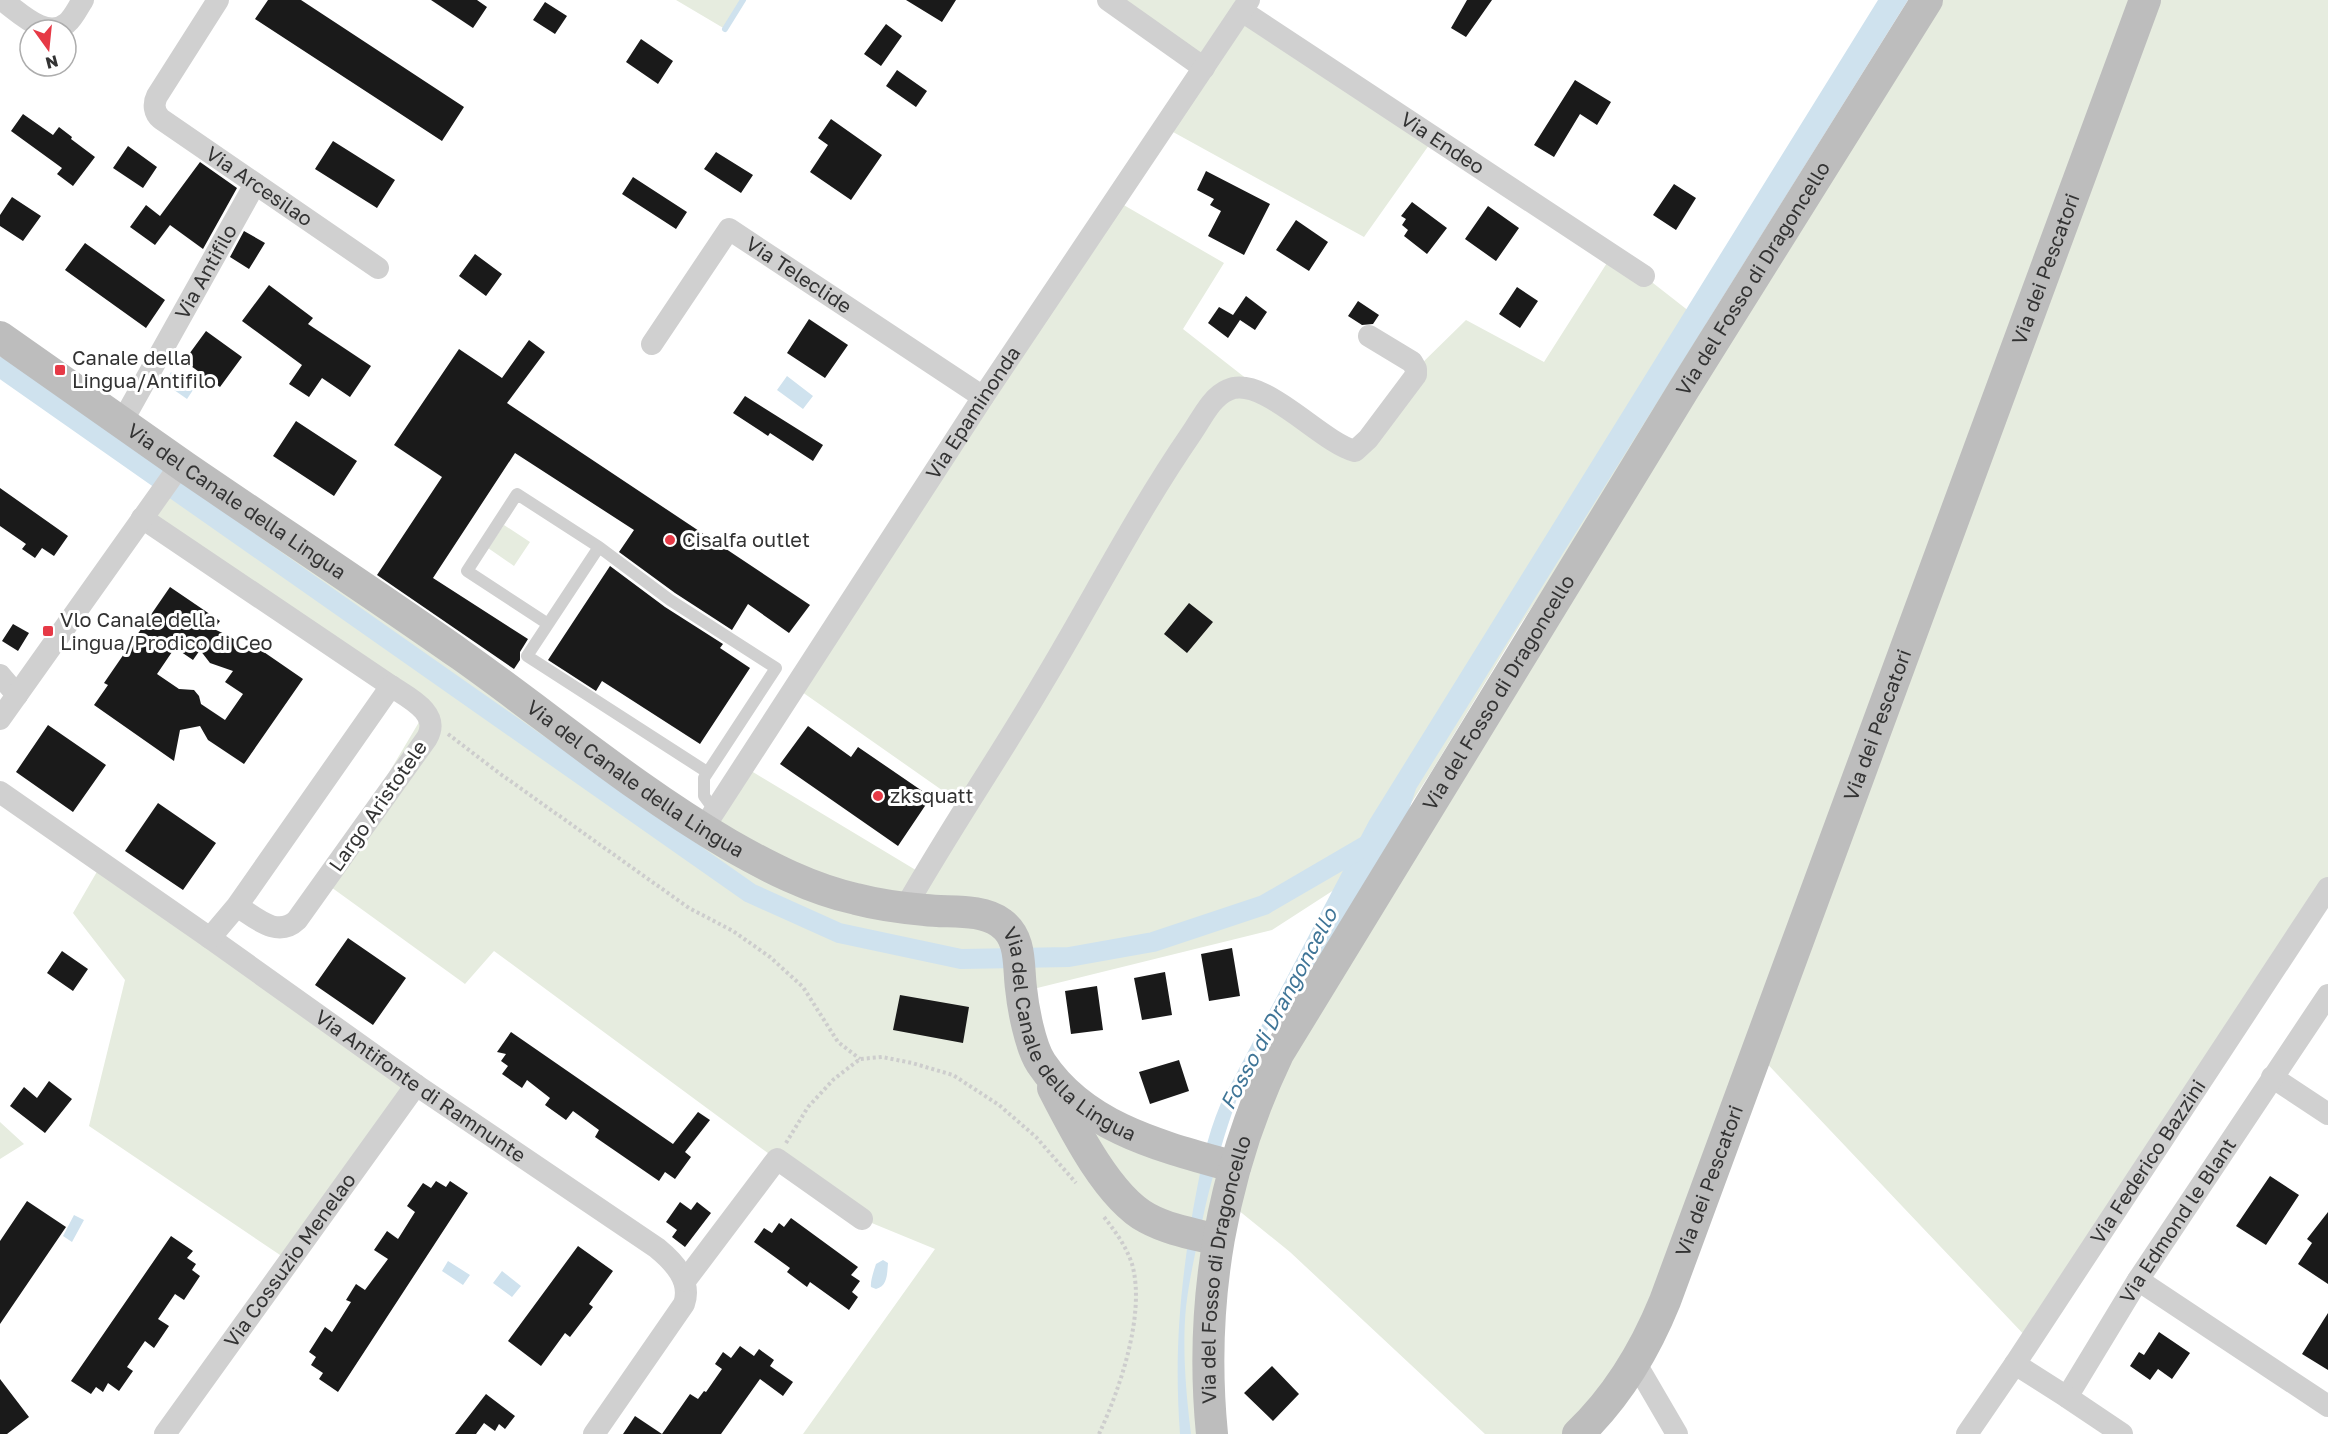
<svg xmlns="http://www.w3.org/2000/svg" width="2328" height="1434" font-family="'Golos Text',sans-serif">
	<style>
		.green { fill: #e6ecdf }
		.water { fill: #cfe2ee }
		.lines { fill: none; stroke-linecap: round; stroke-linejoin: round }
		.stream { stroke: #cfe2ee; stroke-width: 6 }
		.canal { stroke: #cfe2ee; stroke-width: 20 }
		.building { fill: #1a1a1a; fill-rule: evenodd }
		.path { stroke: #cdcdcd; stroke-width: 4; stroke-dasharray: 3 3; stroke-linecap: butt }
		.lane { stroke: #d0d0d0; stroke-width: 12 }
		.street { stroke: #d0d0d0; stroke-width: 22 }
		.secondary { stroke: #bdbdbd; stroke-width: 32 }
		.poi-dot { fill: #e63946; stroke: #fff; stroke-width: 2 }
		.labels { text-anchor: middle; stroke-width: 6; stroke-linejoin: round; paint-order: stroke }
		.street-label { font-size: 20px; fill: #333; stroke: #fff }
		.poi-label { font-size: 20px; fill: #333; stroke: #fff; text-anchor: start }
		.water-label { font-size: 21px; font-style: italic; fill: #3f7597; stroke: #fff }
	</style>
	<rect width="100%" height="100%" fill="#fff"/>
	<path class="green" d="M676 0H743L725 29Z
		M1108 0H1249L1242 11 1434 138 1364 237 1164 127 1203 68Z
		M1927 0H2328V888L2030 1341 1757 1053 1658 1319 1578 1434H1485L1290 1252 1227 1201 1249 1118Z
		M1115 200 1224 263 1183 329 1266 394 1360 447 1416 369 1466 320 1544 362 1612 255 1644 276 1708 326 1579 536 1520 625 1433 769 1371 866 1272 930 1021 992 1061 1085 1227 1165 1212 1434H803L935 1249 862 1219 776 1159 494 951 465 984 324 882 425 712 142 518 181 464 703 829 743 766 924 875 966 807 795 687Z
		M504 525 530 542 514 566 488 548Z
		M102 863 416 1085 289 1261 89 1126 125 980 73 913Z
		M0 1122 24 1144 0 1159Z"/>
	<path class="water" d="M1878 0H1908L1416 789 1407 816 1309 977 1302 979 1295 985C1248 1051 1224 1130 1205 1208 1198 1241 1190 1273 1186 1307 1182 1348 1186 1393 1191 1434H1180C1174 1353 1180 1289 1193 1210 1200 1173 1206 1138 1221 1103L1369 821Z
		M171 372 195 387 187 399 164 383Z
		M787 376 813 396 803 409 777 390Z
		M74 1215 84 1220 72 1242 63 1236Z
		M883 1260 888 1263C887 1273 888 1286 876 1289L871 1287C870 1282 874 1270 876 1264Z
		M448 1261 470 1275 463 1285 442 1271Z
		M502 1271 521 1286 512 1297 493 1283Z"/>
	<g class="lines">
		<path class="stream" d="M725 29 743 0"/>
		<path class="canal" d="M0 367 750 893 839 933 961 959 1069 957 1153 942 1264 905 1374 841"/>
	</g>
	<path class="building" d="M268 0H301L464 107 442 141 255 19Z
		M431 0H477L487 7 473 28Z
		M906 0H956L942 22Z
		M1467 0H1492L1466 37 1451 28Z
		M545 2 567 16 555 34 533 20Z
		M886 24 902 36 881 66 864 54Z
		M641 39 673 61 658 84 626 62Z
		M897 70 927 91 916 107 886 86Z
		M1575 80 1611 102 1597 125 1580 114 1554 157 1534 145Z
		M23 114 53 135 59 127 72 137 71 139 95 157 73 186 57 174 62 168 11 131Z
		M831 119 882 155 851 200 810 172 828 145 818 138Z
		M333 141 395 180 377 208 315 169Z
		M128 146 157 167 143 188 113 168Z
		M716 152 753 175 741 193 704 169Z
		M200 162 237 188 203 249 170 225 155 245 130 227 146 205 160 216Z
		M1206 171 1270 204 1244 255 1208 236 1221 211 1210 205 1214 199 1197 190Z
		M633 177 687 212 676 229 622 194Z
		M1674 184 1696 198 1676 230 1653 215Z
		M12 197 41 216 23 241 0 226V215Z
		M1412 202 1447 228 1427 254 1404 236 1408 230 1402 225 1406 219 1401 216Z
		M1488 206 1519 228 1496 261 1465 239Z
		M1296 220 1328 242 1309 271 1276 250Z
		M244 231 265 243 249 269 230 257Z
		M85 243 165 300 146 328 65 270Z
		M475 254 502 274 486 296 459 276Z
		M269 285 313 318 308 324 371 366 350 397 322 378 309 397 289 384 302 365 242 321Z
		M1517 287 1538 301 1520 328 1499 314Z
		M1246 296 1267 312 1255 330 1240 320 1228 338 1208 323 1219 307 1233 315Z
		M1358 301 1379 315 1373 324 1362 325 1348 316Z
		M809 319 848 345 825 378 787 353Z
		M206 331 242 357 220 387 184 361Z
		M529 340 545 352 507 403 810 605 789 633 748 604 732 630 675 593 619 552 634 530 515 453 433 578 528 639 520 652V660L514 669 377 575 442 477 394 445 459 349 502 378Z
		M745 396 823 445 813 461 770 433 768 436 733 413Z
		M296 421 357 461 334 496 273 456Z
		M0 488 68 536 54 556 42 548 35 558 22 549 26 544 0 526Z
		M610 566 665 607 723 644 720 648 750 668 700 744 602 681 596 691 548 660Z
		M170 587 220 621 214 629 231 637 247 651 252 644 303 679 244 764 208 740 200 726 180 730 174 761 94 705 108 685 104 683ZM165 641 193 660 200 650 210 663 233 671 225 682 243 694 225 720 201 704 199 696 194 690 179 689 157 674 172 652Z
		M1189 603 1213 622 1187 653 1164 634Z
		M13 624 29 633 18 651 2 641Z
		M48 725 106 765 73 812 16 772Z
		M808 726 851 757 858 747 931 797 898 846 780 764Z
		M158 803 216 843 183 890 125 851Z
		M348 938 406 978 373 1025 315 985Z
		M1232 948 1240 996 1209 1001 1201 954Z
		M62 951 88 969 73 991 47 973Z
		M1165 972 1172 1015 1142 1020 1134 978Z
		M1097 986 1103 1030 1071 1034 1065 991Z
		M900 995 969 1007 963 1043 893 1030Z
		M511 1032 673 1144 698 1112 710 1120 685 1152 691 1157 675 1179 665 1172 659 1181 595 1137 599 1130 573 1111 566 1120 545 1105 550 1098 527 1080 522 1088 502 1074 508 1066 501 1061 506 1054 497 1052Z
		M1179 1060 1189 1091 1150 1104 1139 1072Z
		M49 1081 72 1099 45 1133 10 1106 24 1087 37 1098Z
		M2270 1176 2299 1195 2266 1245 2236 1226Z
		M436 1181 446 1187 450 1181 468 1193 338 1392 319 1379 323 1373 311 1365 316 1357 309 1352 325 1327 332 1332 351 1302 346 1300 356 1284 365 1290 388 1259 374 1250 387 1231 398 1239 415 1212 407 1206 423 1183 431 1188Z
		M27 1201 66 1227 0 1324V1241Z
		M680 1202 691 1210 697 1202 711 1213 685 1247 672 1237 677 1230 666 1222Z
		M2328 1212V1284L2298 1264 2312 1243 2307 1239Z
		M791 1218 858 1267 851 1275 860 1281 852 1292 858 1297 849 1310 810 1282 807 1287 787 1272 790 1268 754 1242 764 1228 772 1233 779 1223 784 1227Z
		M171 1236 193 1251 187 1258 196 1264 192 1270 200 1276 184 1300 175 1294 158 1319 169 1326 154 1348 145 1341 127 1367 133 1371 119 1391 108 1383 103 1392 96 1387 91 1394 71 1381Z
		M578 1246 613 1271 589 1304 593 1307 570 1337 565 1333 541 1366 508 1341Z
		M2328 1313V1370L2302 1354Z
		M2159 1332 2190 1353 2172 1379 2158 1369 2150 1380 2130 1366 2139 1352 2144 1355Z
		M740 1346 754 1356 759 1349 774 1360 770 1366 793 1382 783 1396 760 1379 721 1434H623L635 1416 662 1434 690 1394 698 1399 704 1391 706 1392 722 1369 715 1364 723 1352 731 1358Z
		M1272 1366 1299 1394 1273 1421 1244 1393Z
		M0 1379 29 1417 7 1434H0Z
		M486 1394 515 1416 505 1429 499 1424 495 1431 484 1423 476 1434H455Z"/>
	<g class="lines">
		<path class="path" d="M448 734 499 773 689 908 733 931 770 957 803 987 838 1042 860 1059
			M786 1143 808 1107 834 1079 860 1059 882 1057 912 1063 953 1075 999 1105 1036 1137 1076 1183
			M1099 1434C1120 1389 1146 1313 1132 1264 1126 1246 1115 1231 1104 1217"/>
		<path class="lane" d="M599 547 670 600 776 668 704 778V796L715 811
			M548 624 467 571 517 494 599 547 527 656 707 772"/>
		<g class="street">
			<path d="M2 0C19 12 47 41 67 23 74 17 78 7 83 0"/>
			<path id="s1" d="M218 0 157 96C153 104 154 113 161 119L378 268"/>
			<path d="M1108 0 1204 68"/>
			<path id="s2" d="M1242 11 1644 276"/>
			<path id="s3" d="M652 344 729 229 983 397"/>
			<path id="s4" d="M122 422 255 184"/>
			<path d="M142 518 391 686"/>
			<path d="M0 675 17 695"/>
			<path d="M0 719 181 464"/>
			<path id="s5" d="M0 792 210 938 416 1085 657 1248C674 1262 692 1281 684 1304L594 1434"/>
			<path id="s6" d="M703 829 983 397 1249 0"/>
			<path d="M905 908C948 832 998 759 1042 684 1092 601 1136 514 1191 434 1201 420 1211 397 1228 390 1263 374 1320 442 1355 451L1368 439 1416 375V369L1412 362 1369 336"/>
			<path d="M210 938 237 906 391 686C409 698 441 713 427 738L297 920C277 939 255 917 237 906"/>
			<path d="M2272 1077 2328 1114"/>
			<path d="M2138 1280 2328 1406"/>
			<path d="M685 1281 777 1159 862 1219"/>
			<path d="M1635 1362 1677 1434"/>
			<path id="s7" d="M2015 1364 2067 1397 2138 1280 2328 995"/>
			<path d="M2067 1397 2122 1434"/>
			<path id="s8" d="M165 1434 416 1085"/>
			<path id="s9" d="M1967 1434 2015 1364 2328 888"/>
		</g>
		<g class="secondary">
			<path id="s10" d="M0 337C62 380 123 424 185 467 277 530 370 591 461 655 550 718 634 789 728 844 768 867 811 889 856 899 879 905 902 908 925 910 949 913 981 908 1001 923 1022 938 1018 965 1021 988 1023 1008 1030 1046 1041 1063 1085 1129 1164 1147 1235 1167"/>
			<path d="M1053 1088C1073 1127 1108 1197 1147 1218 1169 1230 1194 1234 1218 1240"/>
			<path id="s11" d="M1212 1434C1199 1303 1221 1173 1278 1054L1684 389 1927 0"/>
			<path id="s12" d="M1578 1434C1617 1397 1645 1350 1665 1301L2145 0"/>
		</g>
	</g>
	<g class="poi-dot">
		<rect x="54" y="364" width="12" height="12" rx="3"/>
		<circle cx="670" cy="540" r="6"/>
		<rect x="42" y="625" width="12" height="12" rx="3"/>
		<circle cx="878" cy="796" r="6"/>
	</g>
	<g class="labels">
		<g class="street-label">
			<text dy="7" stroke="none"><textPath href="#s2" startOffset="240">Via Endeo</textPath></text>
			<text dy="7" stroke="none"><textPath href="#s1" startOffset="258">Via Arcesilao</textPath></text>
			<text dy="7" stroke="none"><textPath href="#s12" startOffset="1260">Via dei Pescatori</textPath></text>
			<text dy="7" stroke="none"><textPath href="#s4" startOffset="172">Via Antifilo</textPath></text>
			<text dy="7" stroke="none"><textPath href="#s3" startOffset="222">Via Teleclide</textPath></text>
			<text dy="7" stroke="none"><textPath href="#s11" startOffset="1300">Via del Fosso di Dragoncello</textPath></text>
			<text dy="7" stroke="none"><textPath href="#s6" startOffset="496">Via Epaminonda</textPath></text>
			<text dy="7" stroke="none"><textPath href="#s10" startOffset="288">Via del Canale della Lingua</textPath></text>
			<text dy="7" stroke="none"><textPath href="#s11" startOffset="814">Via del Fosso di Dragoncello</textPath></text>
			<text dy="7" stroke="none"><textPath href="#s12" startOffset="774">Via dei Pescatori</textPath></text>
			<text dy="7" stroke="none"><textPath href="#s10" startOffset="774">Via del Canale della Lingua</textPath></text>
			<text transform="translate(378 806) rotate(-55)" y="7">Largo Aristotele</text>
			<text dy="7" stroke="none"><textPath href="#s10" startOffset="1314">Via del Canale della Lingua</textPath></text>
			<text dy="7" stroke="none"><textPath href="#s5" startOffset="513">Via Antifonte di Ramnunte</textPath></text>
			<text dy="7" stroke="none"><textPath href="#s9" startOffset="327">Via Federico Bazzini</textPath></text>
			<text dy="7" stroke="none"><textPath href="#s12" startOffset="288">Via dei Pescatori</textPath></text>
			<text dy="7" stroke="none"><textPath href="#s7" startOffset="270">Via Edmond le Blant</textPath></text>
			<text dy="7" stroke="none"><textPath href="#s8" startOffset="214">Via Cossuzio Menelao</textPath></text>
			<text dy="7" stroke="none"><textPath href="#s11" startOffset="166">Via del Fosso di Dragoncello</textPath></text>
		</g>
		<g class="poi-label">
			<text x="72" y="365">Canale della<tspan x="72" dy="23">Lingua/Antifilo</tspan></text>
			<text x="682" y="547">Cisalfa outlet</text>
			<text x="60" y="627">Vlo Canale della<tspan x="60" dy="23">Lingua/Prodico di Ceo</tspan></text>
			<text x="890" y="803">zksquatt</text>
		</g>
		<g class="water-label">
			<text transform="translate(1279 1009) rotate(-62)" y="7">Fosso di Drangoncello</text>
		</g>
	</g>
	<g transform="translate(48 48) rotate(165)"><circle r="28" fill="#ffffff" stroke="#adadad" stroke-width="1.5"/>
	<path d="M0-4.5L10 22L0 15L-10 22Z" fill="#e63946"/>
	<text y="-9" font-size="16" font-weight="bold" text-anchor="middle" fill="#333333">N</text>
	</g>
</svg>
